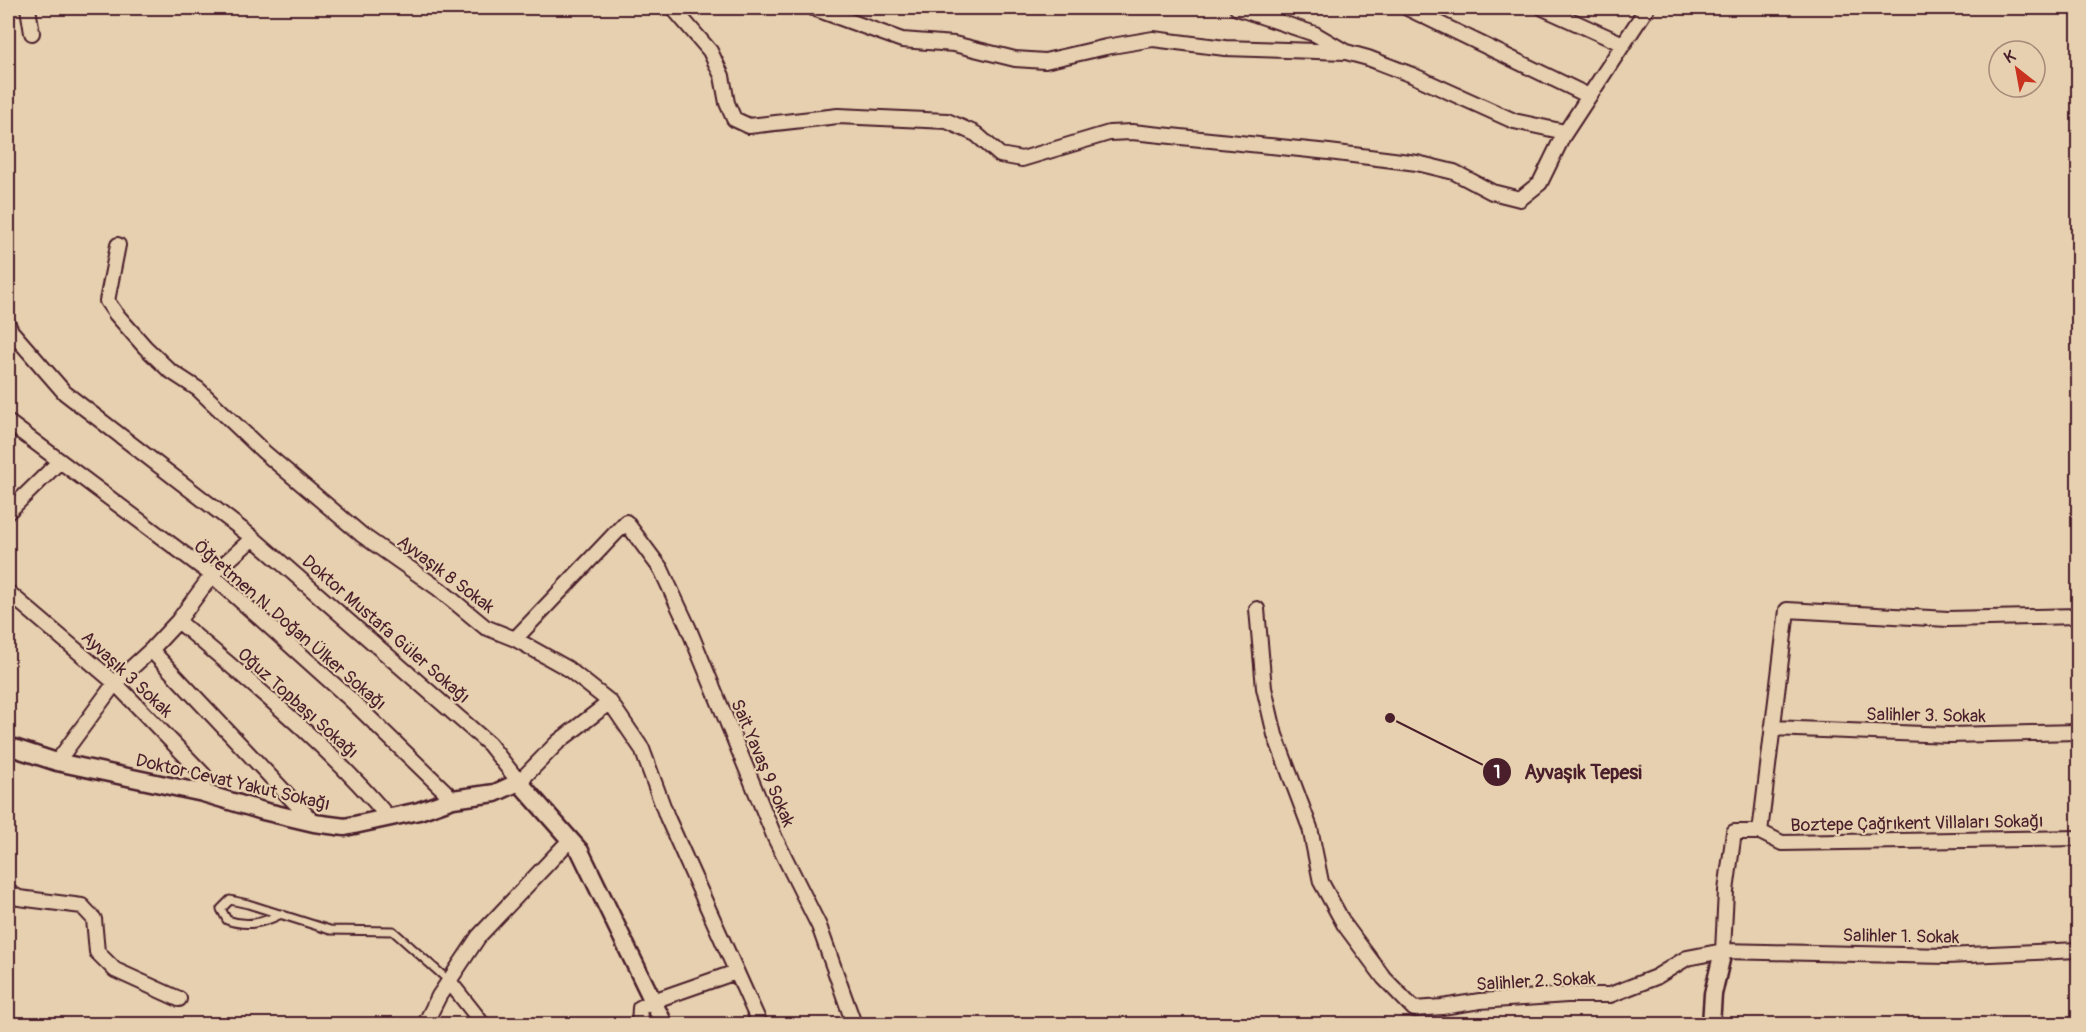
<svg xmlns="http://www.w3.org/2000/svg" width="2086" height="1032" font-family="Pangolin,sans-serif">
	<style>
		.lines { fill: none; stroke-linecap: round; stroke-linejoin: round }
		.service-casing { stroke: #4a1f2b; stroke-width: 11 }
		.minor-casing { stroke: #4a1f2b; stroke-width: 18 }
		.tertiary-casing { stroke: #4a1f2b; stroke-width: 21 }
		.service { stroke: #e6d0af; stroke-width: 7 }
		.minor { stroke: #e6d0af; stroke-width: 14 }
		.tertiary { stroke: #e6d0af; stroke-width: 16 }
		.labels { text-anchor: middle; stroke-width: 4.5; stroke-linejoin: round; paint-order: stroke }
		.street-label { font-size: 18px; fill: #4a1f2b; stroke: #e6d0af }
		.leader { fill: none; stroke: #4a1f2b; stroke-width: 2 }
		.callout-dot { fill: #4a1f2b; stroke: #e6d0af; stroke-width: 2 }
		.mark-label { font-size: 18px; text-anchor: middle; font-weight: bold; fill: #fff }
		.callout-label { font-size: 20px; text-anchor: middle; font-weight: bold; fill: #4a1f2b; stroke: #e6d0af; stroke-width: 4.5; stroke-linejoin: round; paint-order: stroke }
	</style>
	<rect width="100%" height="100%" fill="#e6d0af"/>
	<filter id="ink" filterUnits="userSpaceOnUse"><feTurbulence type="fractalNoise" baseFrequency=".0167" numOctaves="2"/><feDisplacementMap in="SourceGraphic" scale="12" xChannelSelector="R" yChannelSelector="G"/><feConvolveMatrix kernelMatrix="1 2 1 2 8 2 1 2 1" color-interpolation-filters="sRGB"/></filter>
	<g filter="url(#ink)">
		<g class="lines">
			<g class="service-casing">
				<path id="service" d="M281 914C263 923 247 927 227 920L221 909 230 900 248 904 330 930 393 931 449 981"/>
			</g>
			<g class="minor-casing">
				<path id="minor" d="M28 8 32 33
					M673 8 710 51 722 76 727 103 734 119 749 126 838 116 947 121 976 134 1000 155 1022 159 1109 133 1132 132 1329 152 1417 163 1454 172 1492 192 1520 199 1540 183 1563 136 1647 8
					M813 8 902 40 954 44 1015 59 1045 61 1106 47 1153 39 1225 48 1346 52 1368 58 1412 75 1514 121 1565 132
					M1237 8 1315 34 1344 51
					M1407 8 1589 96
					M1543 8 1623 44
					M118 245 107 301 116 314 145 347 169 370 198 389 264 452 362 535 439 589 485 627 515 639 567 668 610 702 642 749 667 817 760 1024
					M8 324 11 331 65 393 253 538 489 744 519 782 558 742 610 702
					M8 422 212 575 349 698 453 799
					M8 512 59 462
					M8 592 115 683 204 775 203 793
					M1257 609 1264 688 1275 735 1310 828 1321 882 1344 924 1384 978 1414 1009 1442 1007 1480 1001 1567 995H1610L1656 977 1687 958 1723 951 1946 956 2078 950
					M178 621C251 683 327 744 389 818
					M515 639 626 522 661 569 688 627 775 838 819 926 854 1024
					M151 650 314 823
					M1772 728 1949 735 2078 732
					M57 762 115 683 151 650 178 621 212 575 253 538
					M1760 832 1782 843 2078 838
					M8 892 19 898 82 906 94 919 97 952 115 970 179 999
					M1723 951 1726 891 1734 832H1760L1787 610 1948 619 2078 616
					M449 981 475 1014 482 1024
					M425 1024 439 996 479 936 570 840
					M639 1024 640 1008 653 1001 736 972"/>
			</g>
			<g class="tertiary-casing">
				<path id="tertiary" d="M8 746 57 762 203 793 263 811 314 823 345 827 419 811 453 799 495 793 519 782 580 851 664 1024
					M1711 1024 1713 994 1723 951"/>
			</g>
			<use href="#service" class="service"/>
			<use href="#minor" class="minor"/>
			<use href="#tertiary" class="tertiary"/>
		</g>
	</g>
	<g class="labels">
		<g class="street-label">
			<text transform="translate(446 574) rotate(37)" y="6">Ayvaşık 8 Sokak</text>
			<text transform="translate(290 625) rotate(41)" y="6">Öğretmen N. Doğan Ülker Sokağı</text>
			<text transform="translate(386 629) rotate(41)" y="6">Doktor Mustafa Güler Sokağı</text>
			<text transform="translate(127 674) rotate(43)" y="6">Ayvaşık 3 Sokak</text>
			<text transform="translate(298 703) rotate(42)" y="6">Oğuz Topbaşı Sokağı</text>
			<text transform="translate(1926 715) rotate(1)" y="6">Salihler 3. Sokak</text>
			<text transform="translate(763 763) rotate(67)" y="6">Sait Yavaş 9 Sokak</text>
			<text transform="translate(233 782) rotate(13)" y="6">Doktor Cevat Yakut Sokağı</text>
			<text transform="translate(1917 823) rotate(-1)" y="6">Boztepe Çağrıkent Villaları Sokağı</text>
			<text transform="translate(1901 936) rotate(1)" y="6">Salihler 1. Sokak</text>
			<text transform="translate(1536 981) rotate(-3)" y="6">Salihler 2. Sokak</text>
		</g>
	</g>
	<path class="leader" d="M1390 718L1497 772"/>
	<g class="callout-dot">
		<circle cx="1390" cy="718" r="6"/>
		<circle cx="1497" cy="772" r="15"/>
	</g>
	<g class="mark-label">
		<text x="1497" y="778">1</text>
	</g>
	<g class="callout-label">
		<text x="1583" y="779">Ayvaşık Tepesi</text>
	</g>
	<rect width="2086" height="1032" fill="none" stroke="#e6d0af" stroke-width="30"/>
	<rect x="15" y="15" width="2056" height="1002" fill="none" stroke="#4a1f2b" stroke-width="2" filter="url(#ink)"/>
	<g transform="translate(2017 69) rotate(329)"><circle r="28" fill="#e6d0af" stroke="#a8897a" stroke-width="1.5"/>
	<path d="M0-4.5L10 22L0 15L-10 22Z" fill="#c8321e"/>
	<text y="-9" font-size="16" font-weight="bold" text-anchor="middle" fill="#4a1f2b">K</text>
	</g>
</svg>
